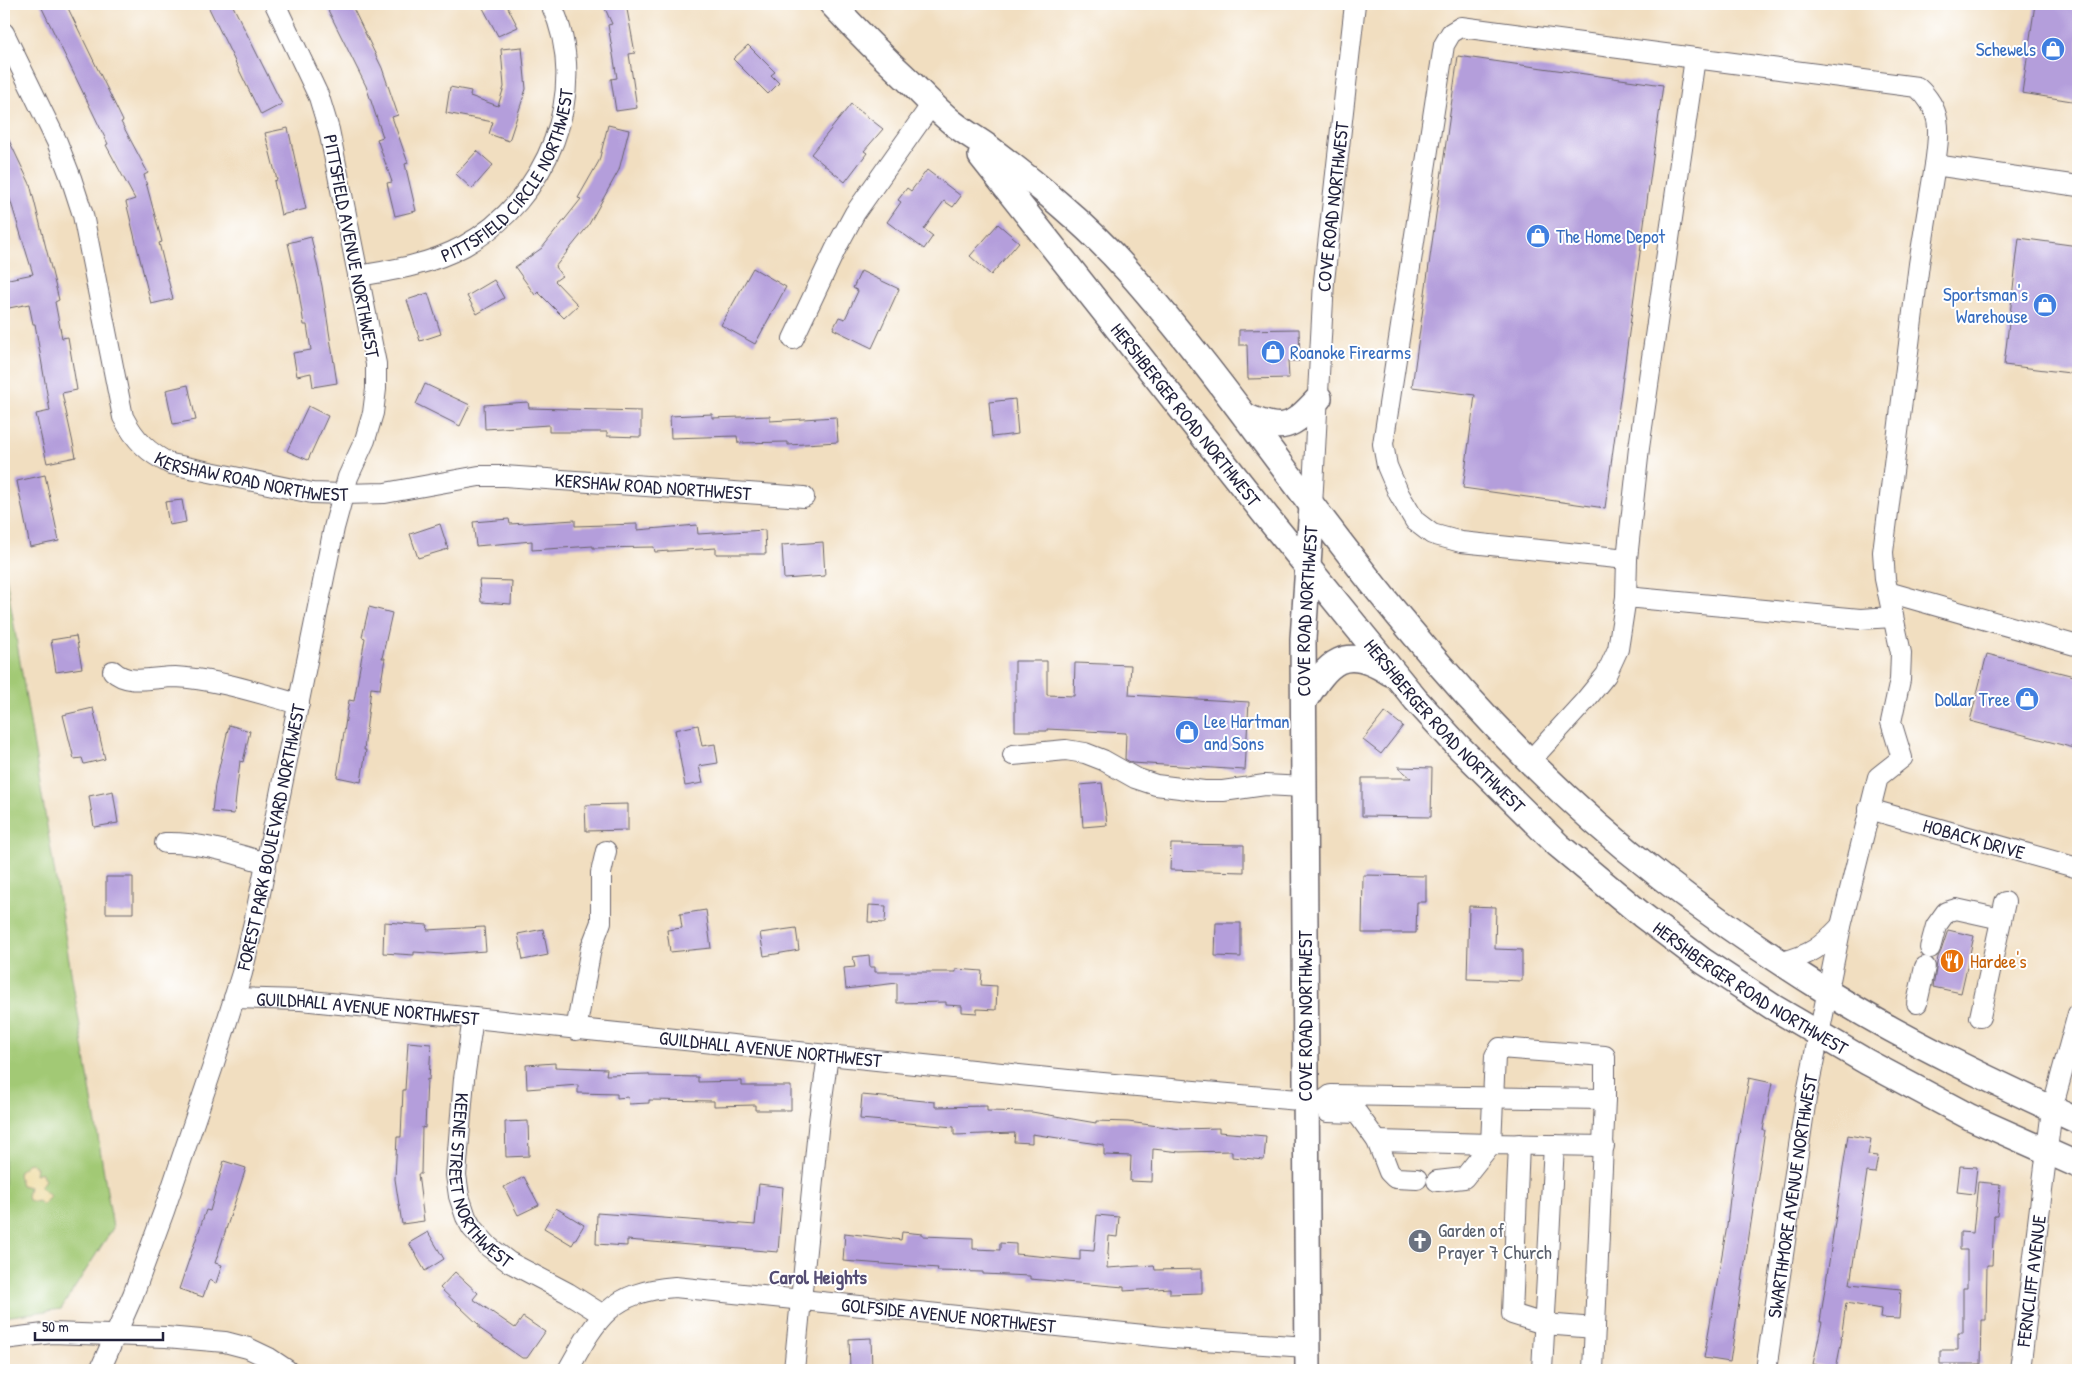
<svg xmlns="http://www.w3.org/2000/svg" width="2082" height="1374" font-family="'Patrick Hand',sans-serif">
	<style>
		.green { fill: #a2c975; stroke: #627658 }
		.sand { fill: #eeda9e; stroke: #887e6c }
		.building { fill: #b49edb }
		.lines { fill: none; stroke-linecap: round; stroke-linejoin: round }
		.minor-casing { stroke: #6a646a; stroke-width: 22 }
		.major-casing { stroke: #6a646a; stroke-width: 28 }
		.minor { stroke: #fff; stroke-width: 20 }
		.major { stroke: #fff; stroke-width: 25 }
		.labels { text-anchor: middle; stroke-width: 4; stroke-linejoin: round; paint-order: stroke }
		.shop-label { font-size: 19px; fill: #366cbe; stroke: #fff; text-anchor: end }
		.street-label { font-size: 19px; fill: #22223b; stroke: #fff }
		.food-label { font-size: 19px; fill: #c56008; stroke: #fff; text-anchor: start }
		.worship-label { font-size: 19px; fill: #5b616d; stroke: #fff; text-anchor: start }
		.neighbourhood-label { font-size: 20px; font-weight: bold; fill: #554d73; stroke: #fff }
	</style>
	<rect width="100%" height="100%" fill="#fff"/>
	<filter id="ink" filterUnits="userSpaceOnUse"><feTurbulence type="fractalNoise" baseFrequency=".02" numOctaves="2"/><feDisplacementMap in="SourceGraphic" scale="10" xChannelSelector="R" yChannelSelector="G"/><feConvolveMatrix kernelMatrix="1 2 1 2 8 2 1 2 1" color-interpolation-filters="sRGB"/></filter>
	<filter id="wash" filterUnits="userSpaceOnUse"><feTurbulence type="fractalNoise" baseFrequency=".0096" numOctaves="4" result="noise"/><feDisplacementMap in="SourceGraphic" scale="20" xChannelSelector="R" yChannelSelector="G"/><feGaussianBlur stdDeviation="1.12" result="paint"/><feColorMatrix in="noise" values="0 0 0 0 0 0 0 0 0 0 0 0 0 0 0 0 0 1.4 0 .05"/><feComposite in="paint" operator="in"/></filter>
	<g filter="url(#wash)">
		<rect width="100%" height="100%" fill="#f1dec0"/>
		<path class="green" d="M4 564 113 1228 61 1309 4 1317Z"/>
		<path class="sand" d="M31 1163 36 1167 35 1174 41 1172 45 1180 40 1187 50 1196 44 1204H41L38 1201 33 1202 28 1200 27 1197 29 1187 21 1185 18 1175 19 1171 27 1164Z"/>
		<g id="blocks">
			<path class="building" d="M40 4H66L123 121 121 122 148 173 144 175 162 242 159 243 173 299 151 304 126 202 135 199 106 145 108 144Z
				M207 4H232L282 104 261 115Z
				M325 4H351L382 68 398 115 392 117 408 163 405 164 416 211 395 216 387 183 392 182 377 139 383 137 366 86Z
				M491 4H506L518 27 498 36 483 8Z
				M603 4H626L635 53 629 54 637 108 616 111 611 79 617 78 608 25 612 24Z
				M2035 4H2078V102L2022 93Z
				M748 45 775 72 771 75 779 83 768 94 733 59Z
				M522 47 526 89 509 141 489 134 493 122 446 113 450 87 471 91 470 96 498 106 504 87 501 49Z
				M1458 56 1663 85 1605 508 1463 488 1475 395 1412 387Z
				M851 104 883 129 864 151 867 153 845 182 811 154Z
				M608 125 629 130 619 170 588 226 555 267 562 276 555 281 578 305 564 318 538 292 535 295 515 267 542 248 581 199 578 198 599 161Z
				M288 128 306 209 281 215 274 181 277 180 265 133Z
				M4 130 30 184 59 300 55 302 62 338 68 337 77 390 62 393 76 457 47 463 36 414 50 411 35 324H33L29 304 4 309V280L33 274 4 180Z
				M477 151 493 165 472 189 456 174Z
				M927 170 961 196 953 207 944 201 924 229 933 236 924 249 887 222 901 202 898 200 907 188 911 191Z
				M998 224 1019 242 991 275 970 256Z
				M311 237 322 286 337 383 313 387 311 373 297 376 293 353 311 350 307 325H304L298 287 288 243Z
				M2019 238 2078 246V374L2004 365Z
				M753 268 786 287 755 344 721 325Z
				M861 271 899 289 872 348 833 329 839 317 845 319 858 291 853 288Z
				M494 280 504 298 477 314 467 296Z
				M428 293 441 334 420 341 407 300Z
				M1299 329 1300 361H1288L1289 378 1248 379 1247 345H1239V330Z
				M425 384 470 405 460 426 416 404Z
				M188 385 196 420 173 424 166 390Z
				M1015 399 1018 434 992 437 989 402Z
				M528 402 529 408 641 411V437L607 436V432H549V425L485 429 484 405Z
				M308 406 328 416 308 460 287 451Z
				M712 414V418L770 416V421L836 417 838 442 788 445V442L738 443 737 436 671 438 670 416Z
				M45 475 59 541 30 547 17 481Z
				M182 500 186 522 169 525 165 502Z
				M509 519 510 524 575 520V526L637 524V530L697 525 698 534 765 530 766 554H716V548L655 552 654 547 593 548V546L532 550V541L476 546 473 522Z
				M440 524 448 549 418 558 410 534Z
				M823 542 825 576 784 579 782 545Z
				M479 580 512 581 511 604 481 602Z
				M369 607 392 613 382 658H385L380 689 371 688 364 750H366L361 782 337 777 349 700 354 701 365 638 362 637Z
				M76 636 82 668 56 672 51 640Z
				M1987 654 2078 677V749L1970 721Z
				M1015 661H1047V695L1074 696 1075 663 1131 665 1129 695 1249 702 1245 770 1132 763 1125 759 1126 733 1047 729V731H1015Z
				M93 708 105 759 84 764 82 758 74 759 63 715Z
				M1385 712 1403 726 1381 754 1363 740Z
				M229 725 250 731 243 762 240 761 234 814 212 812 215 785Z
				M698 725 702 746 715 744 718 763 699 766 703 783 685 786 675 730Z
				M1398 767 1432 768 1431 817 1362 816V778H1411Z
				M1102 783 1107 825 1083 827 1080 785Z
				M113 791 118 823 94 827 89 796Z
				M628 804V830L586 831 585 805Z
				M1171 844 1244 845V872L1170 870Z
				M1363 875 1426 876V902H1417L1416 933H1362Z
				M106 877H133V913H106Z
				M869 905 886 906 885 923 868 922Z
				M1469 906 1496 907 1495 949 1522 950V981L1467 979Z
				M706 910 711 948 670 952 667 930 682 928 680 914Z
				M384 922 428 925 427 930 484 927 486 951 442 954 414 952V955L383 953Z
				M1216 923H1241V957L1215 956Z
				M796 928 799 950 764 956 760 933Z
				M543 929 548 955 523 960 518 934Z
				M1948 930 1974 936 1961 993 1933 987 1938 957 1941 951Z
				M869 955 870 967H875V972H956V969L982 971 981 985 997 986 996 1010 977 1009V1013L962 1012V1006L946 1005V1002L897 1003V983L846 989 844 968 855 967 853 957Z
				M408 1042 431 1044 429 1080 427 1079 425 1128 422 1127 421 1174H418L424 1221 402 1224 395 1179 397 1137H401L403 1090H405Z
				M555 1063V1067L607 1069 606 1075 649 1074V1076L698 1077V1082L742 1081V1086H791V1110H755V1105L714 1106V1101L649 1100V1103L629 1104 628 1097 617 1098V1094L578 1093V1085L527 1089 526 1065Z
				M1749 1078 1772 1083 1763 1130H1765L1730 1362 1704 1358 1727 1226 1733 1169Z
				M862 1095 935 1102V1107L987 1106V1111L1032 1112 1096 1123V1121L1128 1122 1181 1129 1219 1128V1132L1266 1136 1264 1160 1232 1157V1151L1180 1152 1153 1149 1152 1182 1130 1181 1131 1156 1104 1155V1145L1032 1134V1143L1014 1142 1015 1133 954 1135V1127L860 1119Z
				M528 1121 529 1156 506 1157 505 1122Z
				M1848 1135 1871 1139 1868 1155 1878 1156 1875 1173 1867 1172 1850 1284 1901 1289 1899 1319 1880 1318 1881 1309 1846 1303 1841 1338H1842L1836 1369 1813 1364 1822 1322H1820Z
				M224 1161 246 1168 215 1263 222 1265 216 1283 209 1280 203 1297 179 1289 206 1210 210 1211Z
				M1960 1166 1977 1167 1974 1194 1957 1192Z
				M524 1177 539 1205 518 1215 504 1187Z
				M1978 1182 2000 1184 1997 1216H1994L1992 1265H1987L1986 1320H1982L1981 1364H1940V1350H1958V1333H1963V1288H1967V1250H1960V1232L1973 1233Z
				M759 1184 783 1187 778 1252 627 1240V1246L596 1244 597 1213 755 1225Z
				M556 1208 584 1225 572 1245 544 1228Z
				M1097 1215 1119 1217 1117 1237 1109 1236 1107 1268 1154 1265 1155 1270 1202 1269V1293L1170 1294V1288L1124 1291V1287L1030 1279V1276L983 1274V1272L937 1271 938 1268 843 1261 845 1233 901 1240 902 1232 923 1234V1236L973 1238V1249L1000 1250V1243L1016 1244V1254L1080 1260V1250L1094 1251Z
				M428 1232 444 1259 425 1271 409 1243Z
				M455 1272 478 1293 473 1299 515 1328 523 1317 545 1332 527 1358H522L479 1328V1325L440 1288Z
				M871 1338 872 1370H850L849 1339Z"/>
		</g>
	</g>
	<g filter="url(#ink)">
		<use href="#blocks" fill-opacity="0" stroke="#6a646a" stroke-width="1"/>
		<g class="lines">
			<g class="minor-casing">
				<g id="minor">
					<path id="s1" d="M4 33 57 142 71 178 83 215 123 417C135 440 148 453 171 464L312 493 343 494 385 493 479 476H504L804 497"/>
					<path id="s2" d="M358 276C395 270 431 264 464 246 547 200 592 92 551 4"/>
					<path d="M793 339 836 248 855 213 932 104"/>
					<path id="s3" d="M1312 506 1324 281 1355 4"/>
					<path d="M1627 559 1461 542 1432 534 1415 521 1399 494 1387 466 1383 444 1444 45 1451 33 1461 27 1695 58"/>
					<path d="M1888 592 2078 646"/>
					<path d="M1626 597 1860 619 1893 617"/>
					<path d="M113 671C128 686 155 677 175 677 217 679 258 693 299 704"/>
					<path d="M1013 755 1066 750 1085 753 1103 760 1135 778 1156 785 1204 791H1223L1265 785 1304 787"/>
					<path d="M1530 761 1584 702 1606 675 1618 649 1626 597 1627 559 1639 448 1695 58 1917 87C1944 111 1939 133 1935 165"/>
					<path id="s4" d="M1869 809 2078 868"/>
					<path d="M165 843C200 842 233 853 266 863"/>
					<path d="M1930 948 1936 926 1946 912 1956 909 2001 919"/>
					<path d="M1782 962C1811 955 1821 947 1841 926"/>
					<path id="s5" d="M234 998 301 1000 1068 1080 1322 1102 1328 1112 1357 1113 1377 1141 1389 1172 1395 1178 1417 1179"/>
					<path d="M1917 1003 1925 967"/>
					<path d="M1980 1017 2005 902"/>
					<path id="s6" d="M473 1018 464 1079 456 1175 459 1196 466 1217 472 1228 489 1247 509 1262 568 1293 603 1315"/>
					<path d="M576 1030 591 948 601 922V873L606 851"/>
					<path d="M1322 1102 1331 1095 1605 1099"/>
					<path d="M1377 1141 1491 1144 1495 1056 1500 1048 1605 1056V1099L1593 1370"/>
					<path d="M1519 1144 1512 1314 1544 1324 1595 1328"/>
					<path d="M1437 1181 1464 1178 1491 1144 1604 1146"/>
					<path d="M4 1339 52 1333 166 1337 225 1342 248 1348 269 1358 287 1370"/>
					<path id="s7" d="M100 1370 133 1295 164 1211 214 1063 242 973 255 918 334 528 348 477 365 440 373 413 376 389V364L329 130 319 97 275 4"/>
					<path id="s8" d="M568 1370C597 1318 610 1292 675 1287L1173 1338 1307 1347"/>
					<path d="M794 1370 819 1120 828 1055"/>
					<path d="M1542 1370 1554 1145"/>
					<path id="s9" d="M1766 1370 1806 1098 1841 926 1878 777 1902 758 1891 722 1900 680 1901 653 1885 579 1883 552 1919 264 1935 165 2078 186"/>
					<path id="s10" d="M2020 1370 2052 1109 2078 1014"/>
				</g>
			</g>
			<g class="major-casing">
				<g id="major">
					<path d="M832 4C857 31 883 57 910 82 924 96 938 111 953 123 964 132 977 139 988 147 1038 185 1086 224 1128 271 1226 382 1307 506 1401 619 1478 713 1564 802 1661 877 1714 918 1771 957 1829 993 1908 1042 1994 1082 2078 1121"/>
					<path id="s11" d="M981 156 1267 517 1416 700 1458 746 1558 845 1642 915 1703 961 1773 1007 1867 1062 1970 1117 2078 1165"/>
					<path d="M1245 416C1284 433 1291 428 1319 398"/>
					<path d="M1304 701C1329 662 1344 643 1390 673"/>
					<path id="s12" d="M1308 1370 1303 639 1312 506"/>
				</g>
			</g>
			<use href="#minor" class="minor"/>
			<use href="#major" class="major"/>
		</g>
	</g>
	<defs>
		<g id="shop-disc" transform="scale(1.25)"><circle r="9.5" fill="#3f7fe0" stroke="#fff"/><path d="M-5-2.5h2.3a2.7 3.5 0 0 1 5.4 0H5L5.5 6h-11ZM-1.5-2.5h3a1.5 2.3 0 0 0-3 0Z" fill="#fff"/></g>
		<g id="restaurant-disc" transform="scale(1.25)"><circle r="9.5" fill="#e8710a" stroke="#fff"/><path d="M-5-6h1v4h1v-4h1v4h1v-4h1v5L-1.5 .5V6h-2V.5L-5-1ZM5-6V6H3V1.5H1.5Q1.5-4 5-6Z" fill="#fff"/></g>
		<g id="church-disc" transform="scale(1.25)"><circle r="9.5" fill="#6b7280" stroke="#fff"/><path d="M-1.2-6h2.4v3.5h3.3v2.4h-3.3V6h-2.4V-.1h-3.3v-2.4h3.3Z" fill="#fff"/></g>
	</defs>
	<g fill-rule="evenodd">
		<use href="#shop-disc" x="2053" y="49"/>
		<use href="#shop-disc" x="1538" y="236"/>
		<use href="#shop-disc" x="2045" y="305"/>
		<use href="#shop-disc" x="1273" y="352"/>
		<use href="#shop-disc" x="2027" y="699"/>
		<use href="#shop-disc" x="1187" y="732"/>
		<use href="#restaurant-disc" x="1952" y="961"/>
		<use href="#church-disc" x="1420" y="1241"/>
	</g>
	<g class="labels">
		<g class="shop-label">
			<text x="2036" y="56">Schewels</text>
			<text x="1556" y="243" text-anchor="start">The Home Depot</text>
			<text x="2028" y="301">Sportsman's<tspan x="2028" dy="22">Warehouse</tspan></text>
			<text x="1290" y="359" text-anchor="start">Roanoke Firearms</text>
			<text x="2010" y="706">Dollar Tree</text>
			<text x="1204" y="728" text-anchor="start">Lee Hartman<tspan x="1204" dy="22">and Sons</tspan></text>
		</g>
		<g class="street-label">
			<text dy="7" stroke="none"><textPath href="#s2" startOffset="196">PITTSFIELD CIRCLE NORTHWEST</textPath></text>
			<text dy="7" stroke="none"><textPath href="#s3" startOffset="300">COVE ROAD NORTHWEST</textPath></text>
			<text transform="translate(352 246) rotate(79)" y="7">PITTSFIELD AVENUE NORTHWEST</text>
			<text dy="7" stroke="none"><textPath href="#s11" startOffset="330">HERSHBERGER ROAD NORTHWEST</textPath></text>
			<text dy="7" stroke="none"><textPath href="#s1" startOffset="555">KERSHAW ROAD NORTHWEST</textPath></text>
			<text dy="7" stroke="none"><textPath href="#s1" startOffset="960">KERSHAW ROAD NORTHWEST</textPath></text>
			<text dy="7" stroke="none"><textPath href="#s12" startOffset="759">COVE ROAD NORTHWEST</textPath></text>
			<text dy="7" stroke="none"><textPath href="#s11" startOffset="735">HERSHBERGER ROAD NORTHWEST</textPath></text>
			<text dy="7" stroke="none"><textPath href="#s7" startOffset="561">FOREST PARK BOULEVARD NORTHWEST</textPath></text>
			<text dy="7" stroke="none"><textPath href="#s4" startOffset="109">HOBACK DRIVE</textPath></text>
			<text dy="7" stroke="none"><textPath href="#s11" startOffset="1140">HERSHBERGER ROAD NORTHWEST</textPath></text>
			<text dy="7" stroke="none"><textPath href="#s5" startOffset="134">GUILDHALL AVENUE NORTHWEST</textPath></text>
			<text transform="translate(1305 1016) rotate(-90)" y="7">COVE ROAD NORTHWEST</text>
			<text dy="7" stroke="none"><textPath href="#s5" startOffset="539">GUILDHALL AVENUE NORTHWEST</textPath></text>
			<text dy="7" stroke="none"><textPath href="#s6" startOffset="171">KEENE STREET NORTHWEST</textPath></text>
			<text dy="7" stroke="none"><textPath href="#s9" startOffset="176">SWARTHMORE AVENUE NORTHWEST</textPath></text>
			<text dy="7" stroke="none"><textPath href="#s10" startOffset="90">FERNCLIFF AVENUE</textPath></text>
			<text dy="7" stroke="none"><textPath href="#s8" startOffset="419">GOLFSIDE AVENUE NORTHWEST</textPath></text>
		</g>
		<g class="food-label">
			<text x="1970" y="968">Hardee's</text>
		</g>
		<g class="worship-label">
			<text x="1438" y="1237">Garden of<tspan x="1438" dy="22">Prayer 7 Church</tspan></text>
		</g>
		<g class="neighbourhood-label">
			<text x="818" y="1284">Carol Heights</text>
		</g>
	</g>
	<rect width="2082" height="1374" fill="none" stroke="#fff" stroke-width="20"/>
	<path d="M35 1332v8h128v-8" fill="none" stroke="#22223b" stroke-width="2.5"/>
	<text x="42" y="1332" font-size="15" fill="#22223b" stroke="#ffffff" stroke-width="4" paint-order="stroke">50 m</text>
</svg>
